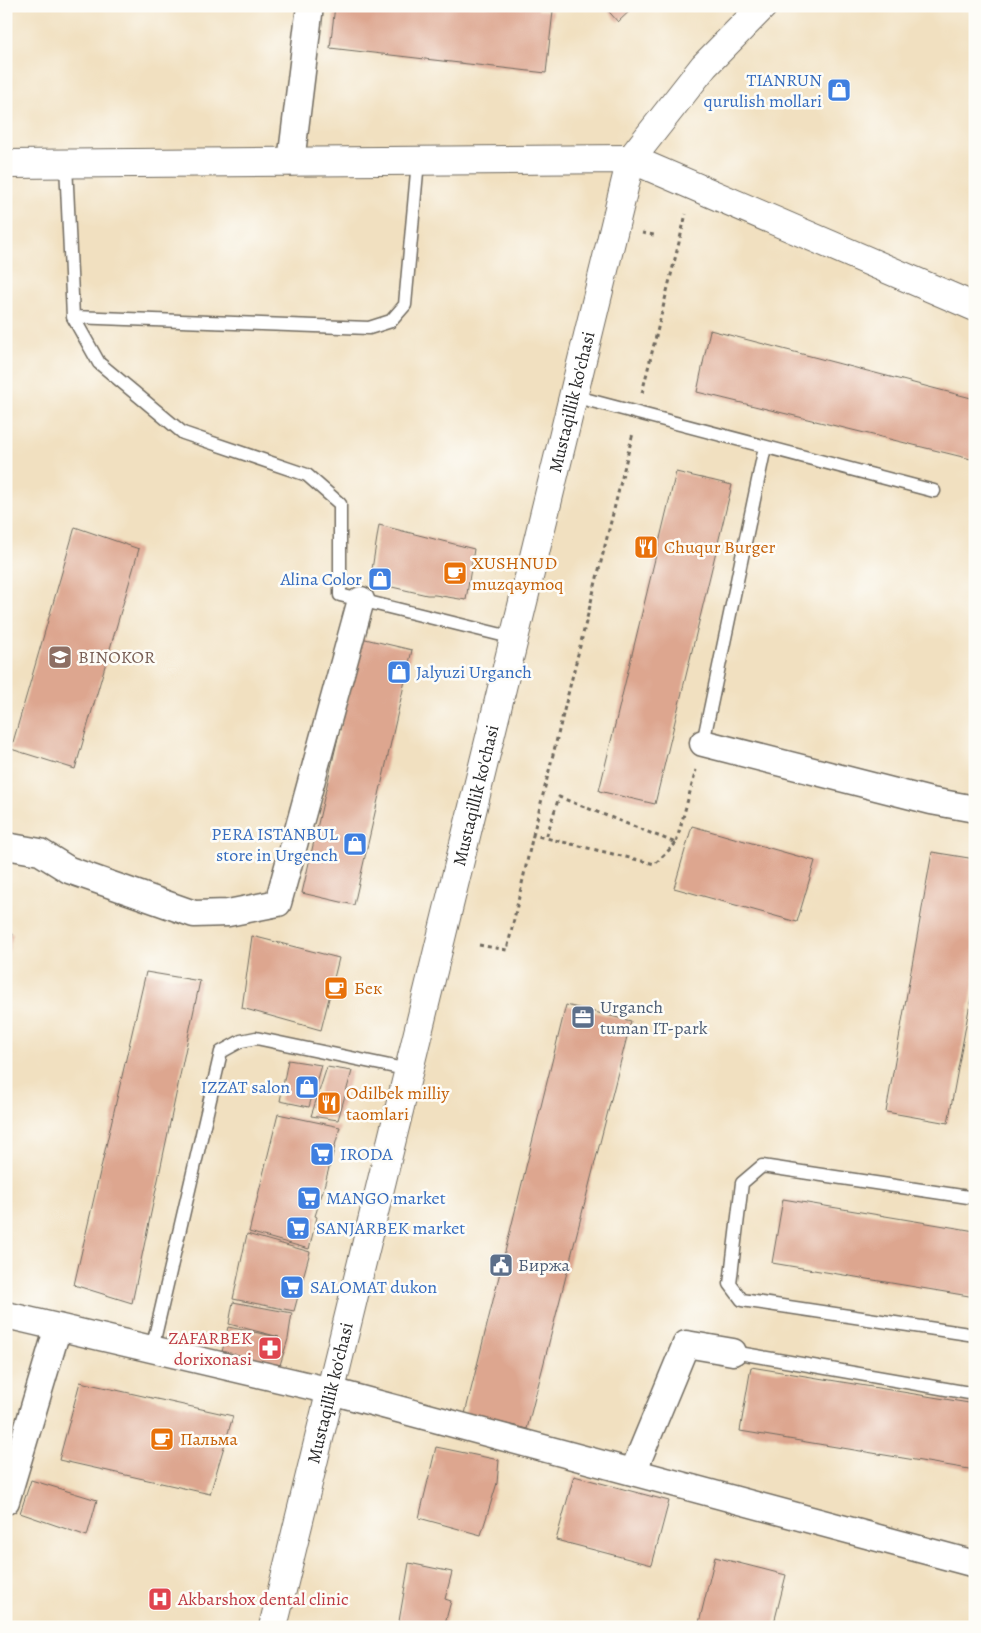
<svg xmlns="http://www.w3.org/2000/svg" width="981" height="1633" font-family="Alegreya,serif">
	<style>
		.building { fill: #dda68f }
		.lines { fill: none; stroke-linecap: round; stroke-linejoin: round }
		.service-casing { stroke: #706a5f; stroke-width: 15 }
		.minor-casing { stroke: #706a5f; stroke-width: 29 }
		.tertiary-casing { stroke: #706a5f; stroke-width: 30 }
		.secondary-casing { stroke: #706a5f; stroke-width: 30 }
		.path { stroke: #706a5f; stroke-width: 3; stroke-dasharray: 4 4; stroke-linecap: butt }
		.service { stroke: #fff; stroke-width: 12 }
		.minor { stroke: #fff; stroke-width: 26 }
		.tertiary { stroke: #fff; stroke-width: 28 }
		.secondary { stroke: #fff; stroke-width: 28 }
		.labels { text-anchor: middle; stroke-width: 5; stroke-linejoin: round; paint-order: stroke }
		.shop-label { font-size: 18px; fill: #366cbe; stroke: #fdfcf7; text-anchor: start }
		.street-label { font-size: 18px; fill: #2b2b2b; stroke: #fdfcf7 }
		.food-label { font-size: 18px; fill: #c56008; stroke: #fdfcf7; text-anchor: start }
		.education-label { font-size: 18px; fill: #785e54; stroke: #fdfcf7; text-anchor: start }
		.service-label { font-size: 18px; fill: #4e5e75; stroke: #fdfcf7; text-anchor: start }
		.health-label { font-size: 18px; fill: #be3a42; stroke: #fdfcf7; text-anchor: end }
	</style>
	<rect width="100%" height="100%" fill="#fdfcf7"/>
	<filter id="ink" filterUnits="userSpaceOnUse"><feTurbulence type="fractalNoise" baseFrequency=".02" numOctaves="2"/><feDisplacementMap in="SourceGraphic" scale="10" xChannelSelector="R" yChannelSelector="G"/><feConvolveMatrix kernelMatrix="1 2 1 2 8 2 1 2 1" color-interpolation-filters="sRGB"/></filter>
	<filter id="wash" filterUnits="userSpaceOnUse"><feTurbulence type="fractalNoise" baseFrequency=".0096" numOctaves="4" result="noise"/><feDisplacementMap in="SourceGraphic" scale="20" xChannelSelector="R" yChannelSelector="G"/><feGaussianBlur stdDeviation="1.12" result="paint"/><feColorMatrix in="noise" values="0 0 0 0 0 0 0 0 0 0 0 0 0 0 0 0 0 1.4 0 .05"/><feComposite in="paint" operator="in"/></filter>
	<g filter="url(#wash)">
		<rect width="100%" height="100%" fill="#f1e0c0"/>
		<g id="blocks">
			<path class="building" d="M335 6H509L522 8V6H538V10L553 11 546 73 330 48Z
				M604 6H635L618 22Z
				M710 330 975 399V460L697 392Z
				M676 472 732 485 655 804 599 791Z
				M379 525 474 549 466 600 435 595H427L370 582Z
				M75 527 139 549 75 769 11 749Z
				M361 638 412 650 354 905 302 893Z
				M692 826 815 861 797 922 674 888Z
				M932 852 975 859V976L948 1123 886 1112Z
				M6 932 13 934 7 957H6Z
				M252 936 339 958 321 1030 242 1008Z
				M146 972 200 981 132 1303 74 1285Z
				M566 1005 631 1021 527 1429 465 1414Z
				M288 1060 321 1065 309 1107 280 1101Z
				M327 1067 352 1071 338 1120 311 1116Z
				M278 1114 340 1127 322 1194 315 1216 317 1217 309 1249 249 1232Z
				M783 1199 975 1231V1297L772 1263Z
				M247 1234 310 1252 294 1311 233 1299Z
				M233 1302 292 1313 288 1339 280 1365 222 1352 228 1327 279 1337 229 1324Z
				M751 1367 975 1404V1470L740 1431Z
				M80 1382 233 1416 210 1494 59 1460Z
				M436 1447 499 1460 497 1483 481 1535 419 1518Z
				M574 1476 669 1501 652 1565 556 1540Z
				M31 1480 97 1500 87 1536 20 1513Z
				M715 1557 786 1575 773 1627H698Z
				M409 1563 452 1572 445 1599 451 1601 444 1627H398Z"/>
		</g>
	</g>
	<g filter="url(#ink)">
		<use href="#blocks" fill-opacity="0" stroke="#706a5f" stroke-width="1"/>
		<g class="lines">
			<g class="service-casing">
				<path id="service" d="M66 164 73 317 99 363 183 433 307 475 340 504V595L514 638
					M73 317 369 328 391 321 405 305 418 161
					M573 396 934 491
					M703 743 765 447
					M975 1198 762 1166 742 1183 730 1284 742 1300 975 1335
					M152 1349 221 1052 241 1041 256 1038 409 1070
					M733 1352 975 1394"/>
			</g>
			<g class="minor-casing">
				<path id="minor" d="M291 162 310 6
					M703 743 931 801 975 809
					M6 846 40 852 69 870 194 914 228 913 278 903 361 600
					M6 1315 331 1391 975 1564
					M633 1472 686 1344 733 1352
					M6 1501 58 1327"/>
			</g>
			<g class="tertiary-casing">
				<path id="tertiary" d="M6 164 631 159 975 307"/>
			</g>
			<g class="secondary-casing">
				<g id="secondary">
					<path id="s1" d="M273 1627 631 159 704 66 763 6"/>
				</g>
			</g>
			<path class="path" d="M642 233 654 235
				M642 393 686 214
				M533 835 633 433
				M676 843 655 864 546 838 559 797 676 843 696 770
				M479 945 507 950 533 835 546 838"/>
			<use href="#service" class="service"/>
			<use href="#minor" class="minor"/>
			<use href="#tertiary" class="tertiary"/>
			<use href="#secondary" class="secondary"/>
		</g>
	</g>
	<defs>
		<g id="shop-square" transform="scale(1.25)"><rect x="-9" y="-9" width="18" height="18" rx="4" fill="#3f7fe0" stroke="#fdfcf7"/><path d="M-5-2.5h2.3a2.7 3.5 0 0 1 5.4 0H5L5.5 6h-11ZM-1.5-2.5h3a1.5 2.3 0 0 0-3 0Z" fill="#fff"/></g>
		<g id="restaurant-square" transform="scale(1.25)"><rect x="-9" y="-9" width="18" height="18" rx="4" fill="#e8710a" stroke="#fdfcf7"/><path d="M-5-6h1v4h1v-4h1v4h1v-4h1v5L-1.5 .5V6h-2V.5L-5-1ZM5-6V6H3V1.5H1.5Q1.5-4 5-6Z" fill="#fff"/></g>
		<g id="cafe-square" transform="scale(1.25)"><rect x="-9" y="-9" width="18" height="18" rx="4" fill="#e8710a" stroke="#fdfcf7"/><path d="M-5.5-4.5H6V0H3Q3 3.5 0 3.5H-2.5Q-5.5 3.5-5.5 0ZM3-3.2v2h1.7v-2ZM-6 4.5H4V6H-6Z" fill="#fff"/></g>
		<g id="school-square" transform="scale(1.25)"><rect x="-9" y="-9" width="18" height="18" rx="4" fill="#8d6e63" stroke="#fdfcf7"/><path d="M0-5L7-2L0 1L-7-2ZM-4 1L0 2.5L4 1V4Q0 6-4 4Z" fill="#fff"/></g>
		<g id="office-square" transform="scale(1.25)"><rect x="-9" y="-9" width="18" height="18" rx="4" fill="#5c6f8a" stroke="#fdfcf7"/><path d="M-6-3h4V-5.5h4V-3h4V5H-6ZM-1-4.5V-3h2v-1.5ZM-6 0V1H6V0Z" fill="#fff"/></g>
		<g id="supermarket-square" transform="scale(1.25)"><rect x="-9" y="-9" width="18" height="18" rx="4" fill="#3f7fe0" stroke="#fdfcf7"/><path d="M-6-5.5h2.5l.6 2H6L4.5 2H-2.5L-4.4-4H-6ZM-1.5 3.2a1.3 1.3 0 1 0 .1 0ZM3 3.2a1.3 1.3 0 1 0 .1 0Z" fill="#fff"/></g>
		<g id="civic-square" transform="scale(1.25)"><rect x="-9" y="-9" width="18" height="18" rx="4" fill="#5c6f8a" stroke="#fdfcf7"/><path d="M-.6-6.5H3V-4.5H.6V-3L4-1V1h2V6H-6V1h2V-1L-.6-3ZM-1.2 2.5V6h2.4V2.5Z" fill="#fff"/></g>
		<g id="pharmacy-square" transform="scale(1.25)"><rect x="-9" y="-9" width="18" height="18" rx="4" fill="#e0444e" stroke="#fdfcf7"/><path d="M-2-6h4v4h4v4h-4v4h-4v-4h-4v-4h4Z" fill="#fff"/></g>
		<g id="hospital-square" transform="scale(1.25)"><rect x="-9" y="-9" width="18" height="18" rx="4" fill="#e0444e" stroke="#fdfcf7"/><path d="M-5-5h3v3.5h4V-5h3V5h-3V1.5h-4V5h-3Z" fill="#fff"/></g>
	</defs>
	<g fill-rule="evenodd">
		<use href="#shop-square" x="839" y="90"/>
		<use href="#restaurant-square" x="646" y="547"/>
		<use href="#cafe-square" x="455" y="573"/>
		<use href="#shop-square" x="380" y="579"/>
		<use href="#school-square" x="60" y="657"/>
		<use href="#shop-square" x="399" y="672"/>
		<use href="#shop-square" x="355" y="844"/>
		<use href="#cafe-square" x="336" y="988"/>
		<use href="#office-square" x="583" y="1017"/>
		<use href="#shop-square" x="307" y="1087"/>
		<use href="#restaurant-square" x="329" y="1103"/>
		<use href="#supermarket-square" x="322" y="1154"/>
		<use href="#supermarket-square" x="309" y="1198"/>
		<use href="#supermarket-square" x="298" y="1228"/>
		<use href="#civic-square" x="501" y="1265"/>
		<use href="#supermarket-square" x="292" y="1287"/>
		<use href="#pharmacy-square" x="270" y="1348"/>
		<use href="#cafe-square" x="162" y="1439"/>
		<use href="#hospital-square" x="160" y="1599"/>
	</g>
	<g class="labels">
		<g class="shop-label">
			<text x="822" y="86" text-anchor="end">TIANRUN<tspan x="822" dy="21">qurulish mollari</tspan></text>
			<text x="362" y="585" text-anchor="end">Alina Color</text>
			<text x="416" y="678">Jalyuzi Urganch</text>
			<text x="338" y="840" text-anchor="end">PERA ISTANBUL<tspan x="338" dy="21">store in Urgench</tspan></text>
			<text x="290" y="1093" text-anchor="end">IZZAT salon</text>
			<text x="340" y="1160">IRODA</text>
			<text x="326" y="1204">MANGO market</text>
			<text x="316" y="1234">SANJARBEK market</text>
			<text x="310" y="1293">SALOMAT dukon</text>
		</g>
		<g class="street-label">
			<text dy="6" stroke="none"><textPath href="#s1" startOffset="1261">Mustaqillik ko'chasi</textPath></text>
			<text dy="6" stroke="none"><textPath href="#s1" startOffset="856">Mustaqillik ko'chasi</textPath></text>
			<text dy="6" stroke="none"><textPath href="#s1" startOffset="241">Mustaqillik ko'chasi</textPath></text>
		</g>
		<g class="food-label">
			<text x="664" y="553">Chuqur Burger</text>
			<text x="472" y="569">XUSHNUD<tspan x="472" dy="21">muzqaymoq</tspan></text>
			<text x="354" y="994">Бек</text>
			<text x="346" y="1099">Odilbek milliy<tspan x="346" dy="21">taomlari</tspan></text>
			<text x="180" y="1445">Пальма</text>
		</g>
		<g class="education-label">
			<text x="78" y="663">BINOKOR</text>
		</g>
		<g class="service-label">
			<text x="600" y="1013">Urganch<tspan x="600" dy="21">tuman IT-park</tspan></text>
			<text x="518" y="1271">Биржа</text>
		</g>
		<g class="health-label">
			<text x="252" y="1344">ZAFARBEK<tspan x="252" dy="21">dorixonasi</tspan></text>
			<text x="178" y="1605" text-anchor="start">Akbarshox dental clinic</text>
		</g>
	</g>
	<rect width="981" height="1633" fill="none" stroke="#fdfcf7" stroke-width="25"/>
</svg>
